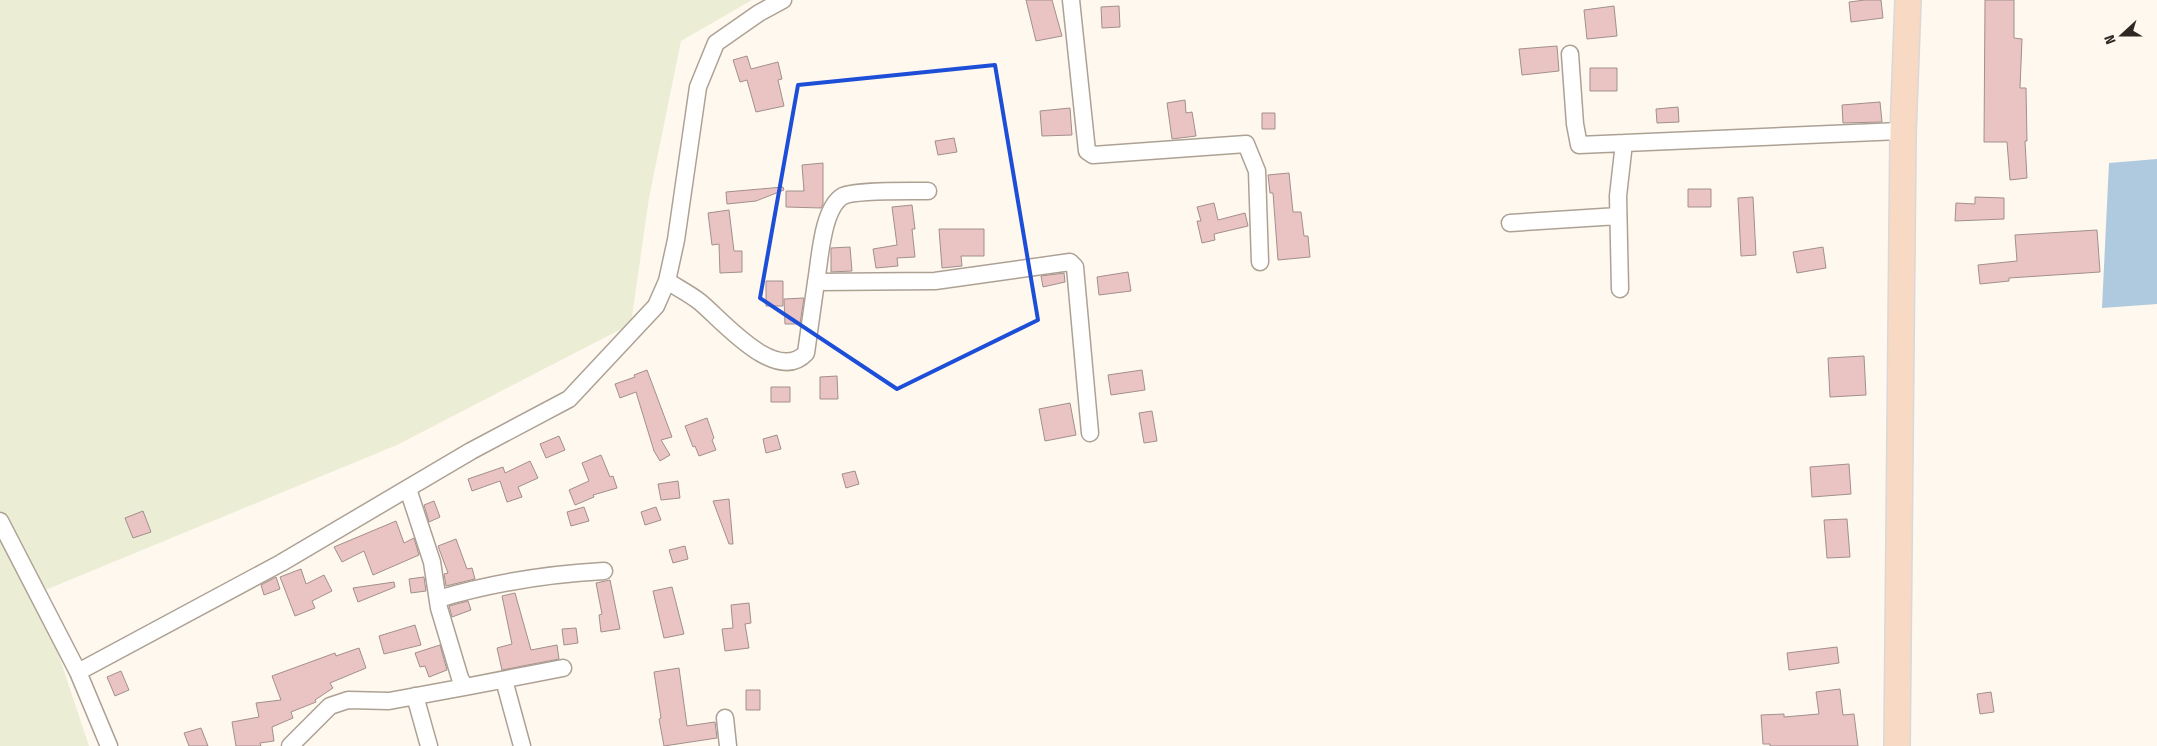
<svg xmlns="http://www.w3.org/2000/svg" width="2157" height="746" font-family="'Fira Sans Condensed',sans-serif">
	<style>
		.green { fill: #ebeed4 }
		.water { fill: #afcadf }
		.building { fill: #e9c4c2; stroke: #a28f8e }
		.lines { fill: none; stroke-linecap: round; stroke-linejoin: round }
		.minor-casing { stroke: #ada194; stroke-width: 19 }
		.primary-casing { stroke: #d9d8d7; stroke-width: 28 }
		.minor { stroke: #fff; stroke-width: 16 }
		.primary { stroke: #f8d9c3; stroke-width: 25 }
		.marked { fill: none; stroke: #1d4ed8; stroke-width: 4; stroke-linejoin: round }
	</style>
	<rect width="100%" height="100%" fill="#fff8ef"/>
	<path class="green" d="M0 0H752L681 41 649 198 631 324 397 445 38 593 89 746H0Z"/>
	<path class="water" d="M2157 159V304L2102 308 2109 163Z"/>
	<path class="building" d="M1026 0H1052L1062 36 1036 41Z
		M1865 0H1881L1883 18 1851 22 1849 2Z
		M1985 0H2014V38L2022 39 2020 88H2026L2027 141H2025L2027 178 2010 180 2007 142H1984Z
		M1119 6 1120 27 1102 28 1101 7Z
		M1614 6 1617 36 1587 39 1584 10Z
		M1557 46 1559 71 1522 75 1519 49Z
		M747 56 751 69 778 62 782 79 778 80 784 106 756 112 747 80 740 82 733 60Z
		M1590 68H1617V91H1590Z
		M1185 100 1186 113 1192 112 1196 136 1172 139 1167 103Z
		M1880 102 1882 122 1843 123 1842 105Z
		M1678 107 1679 122 1657 123 1656 109Z
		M1070 108 1072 135 1042 136 1040 111Z
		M1262 113H1275V129H1262Z
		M954 138 957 152 938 155 935 141Z
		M823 163V204L821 208 786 207V191H804L802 165Z
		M1289 173 1293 212H1301L1304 236H1308L1310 257 1278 260 1273 193H1270L1268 175Z
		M783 187 784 190 756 201 727 204 726 192Z
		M1688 189H1711V207H1688Z
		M1753 197 1756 255 1741 256 1738 198Z
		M1975 197 2004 198V219L1955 221 1956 203 1975 204Z
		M1214 203 1218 220 1245 213 1248 226 1214 234 1215 240 1202 243 1197 221H1201L1197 207Z
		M912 205 915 229H912L915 257 897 258 898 266 876 268 873 249 897 245 892 207Z
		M729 210 734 251H742V272L720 273 719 244 712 245 708 213Z
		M939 229H984V256H961L962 266 942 268Z
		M2097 230 2100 272 2009 278V281L1980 284 1978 265 2017 261 2015 235Z
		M850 247 852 271 831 272V248Z
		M1823 247 1826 268 1797 273 1793 252Z
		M1128 272 1131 291 1099 295 1097 277Z
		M1064 273 1065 282 1043 287 1041 276Z
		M766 281H783V306H766Z
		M804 298 800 324H785L784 299Z
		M1864 356 1866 395 1830 397 1828 358Z
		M647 370 672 437 661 440 670 455 660 461 654 451 636 392 620 398 615 384 635 377 634 375Z
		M1142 370 1145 390 1111 395 1108 375Z
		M837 376 838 399H820V377Z
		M771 387H790V402H771Z
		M1070 403 1076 435 1045 441 1039 409Z
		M1152 411 1157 441 1144 443 1139 413Z
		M707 418 714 438 712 440 716 450 699 456 695 446 693 447 685 426Z
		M777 435 781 449 766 453 763 439Z
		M559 436 565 450 546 458 540 444Z
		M601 455 610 477 613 476 617 488 593 495 594 497 575 505 569 490 589 481 582 463Z
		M530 461 538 478 518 487 522 497 507 502 500 481 472 491 468 479 503 467 505 473Z
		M1849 464 1851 494 1812 497 1810 467Z
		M855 471 859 484 846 488 842 474Z
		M678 481 680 498 661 500 658 484Z
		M729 499 733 544H729L713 501Z
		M434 501 440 517 429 522 424 505Z
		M584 507 589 521 571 526 567 512Z
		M656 507 661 520 645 525 641 512Z
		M143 511 151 532 133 538 125 518Z
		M1847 519 1850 557 1827 558 1824 520Z
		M396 521 404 543 414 538 419 555 373 575 364 551 342 562 334 547Z
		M456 539 467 569 472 568 475 579 446 586 444 574 448 573 438 546Z
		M685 546 688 559 673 563 669 550Z
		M301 569 306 584 324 575 332 591 312 601 315 608 295 616 280 577Z
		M276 577 280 589 264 595 261 585Z
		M424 577 426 591 411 593 409 579Z
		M610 580 620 629 601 632 599 615 602 614 596 583Z
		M394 582 395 587 358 602 353 588Z
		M672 587 684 634 664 638 653 591Z
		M515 593 531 650 557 645 559 659 502 670 497 648 512 644 502 596Z
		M468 601 471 610 452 617 449 606Z
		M749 603 751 623 745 624 749 648 725 651 722 629 733 628 731 605Z
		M415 625 421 645 384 654 379 636Z
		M576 628 578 643 564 645 562 629Z
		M440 645 447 670 429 677 425 666 420 667 415 653Z
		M1837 647 1839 663 1789 670 1787 653Z
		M359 648 366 668 330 683 333 688 315 700 316 702 291 712 293 718 272 727 274 741 260 743 261 746H236L232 722 259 717 256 703 281 700 272 676 335 653 336 656Z
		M679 668 687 726 715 722 717 738 664 746 659 719 661 718 654 672Z
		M121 671 129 690 115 696 107 677Z
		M1840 689 1843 715 1854 714 1858 746H1770V744H1763L1761 715 1784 714V717L1819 714 1816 692Z
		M746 690H760V710H746Z
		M1991 692 1994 712 1980 714 1977 694Z
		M201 728 208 746H189L184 733Z"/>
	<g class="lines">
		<g class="minor-casing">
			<path id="minor" d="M1071 0 1087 151 1093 155 1246 144 1257 171 1260 262
				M1570 54 1575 124 1579 145 1900 131 1903 133
				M1510 223 1618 216
				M667 281C678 288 690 294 700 302 722 320 776 385 806 353L816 282 935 281 1070 262 1075 267 1090 433
				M816 282C820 260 822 208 843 196 855 190 911 191 928 191
				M1620 289 1618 196 1624 143
				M408 489 432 562 439 608 460 678 465 687 563 668
				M0 521 78 672 109 746
				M438 599C492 583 548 574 604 571
				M78 672 281 563 471 451 569 399 656 306 667 281 676 240 698 87 716 43 759 13 783 0
				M504 680 522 746
				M415 696 429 746
				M725 718 728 746
				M290 746 330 706 348 700 389 701 465 687"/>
		</g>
		<g class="primary-casing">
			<path id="primary" d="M1897 746 1903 133 1908 0"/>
		</g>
		<use href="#minor" class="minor"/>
		<use href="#primary" class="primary"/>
	</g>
	<path class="marked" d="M995 65 1038 320 897 389 760 298 798 85Z"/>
	<g transform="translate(2122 35) rotate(249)" stroke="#fff8ef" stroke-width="4" paint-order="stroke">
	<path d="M0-4L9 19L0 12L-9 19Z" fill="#2d2823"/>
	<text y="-8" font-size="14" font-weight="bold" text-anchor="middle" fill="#2d2823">N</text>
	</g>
</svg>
